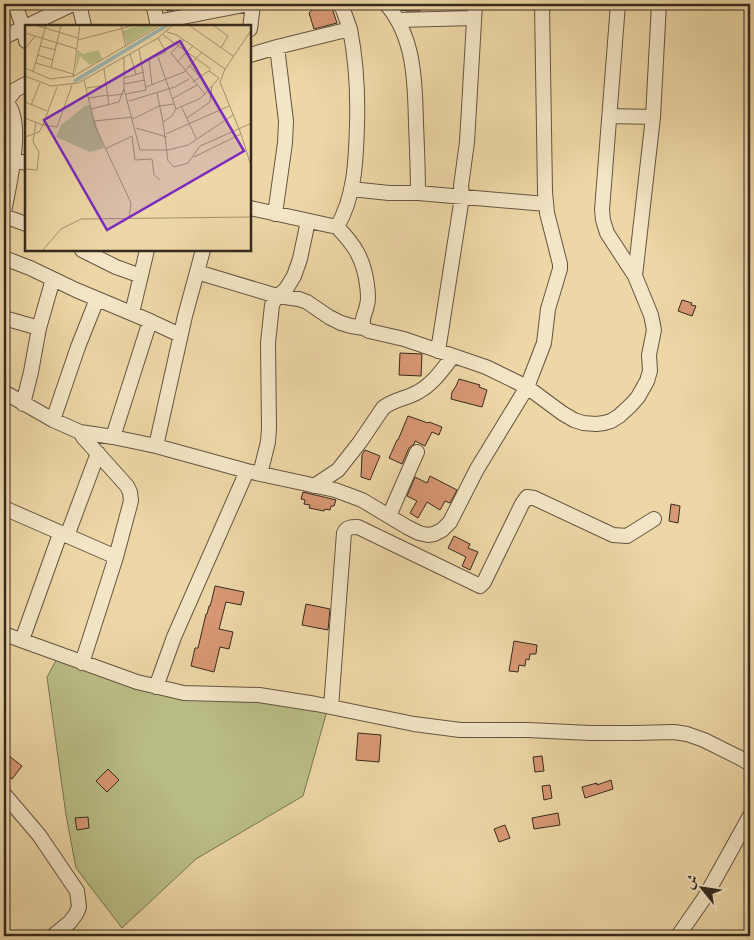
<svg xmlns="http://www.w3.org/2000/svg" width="754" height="940" font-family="Vollkorn,Amiri,serif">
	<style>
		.green { fill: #babe86; stroke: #787452 }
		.building { fill: #d89774; stroke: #362a1e }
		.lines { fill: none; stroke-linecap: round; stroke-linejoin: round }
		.minor-casing { stroke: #645540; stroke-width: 16 }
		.minor { stroke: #f3e5c5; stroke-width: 14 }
		.inset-road { fill: none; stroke: #a49270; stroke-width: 1 }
		.view { fill: #7b2cbf; fill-opacity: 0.15; stroke: #7b2cbf; stroke-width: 2.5 }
		.inset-edge { fill: none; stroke: #362a1e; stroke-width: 2.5 }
	</style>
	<rect width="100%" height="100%" fill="#edd7a6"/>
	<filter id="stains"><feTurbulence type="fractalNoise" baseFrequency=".004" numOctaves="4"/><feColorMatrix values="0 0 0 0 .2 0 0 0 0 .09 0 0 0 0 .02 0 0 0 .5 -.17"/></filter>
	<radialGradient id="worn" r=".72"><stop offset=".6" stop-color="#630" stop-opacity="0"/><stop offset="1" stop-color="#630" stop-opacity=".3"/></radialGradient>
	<path class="green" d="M58 657 173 697H257L327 711 303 796 196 859 122 928 76 868 66 815 47 677Z"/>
	<path class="building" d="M166 4H190V7L167 11Z
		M397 4H421L420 11H407L401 10Z
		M331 5 337 23 314 29 309 13 313 9Z
		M682 300 692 303 691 305 696 306 692 316 678 311Z
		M400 353 422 354 421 376 399 375Z
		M459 379 480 385 479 387 487 390 482 407 451 399 452 392 456 386Z
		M408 416 428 423 429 422 442 427 439 435 432 432 425 446 415 441 414 444 409 448 402 464 389 458 397 440H398Z
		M365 450 380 456 370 480 361 477 362 455Z
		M430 476 457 490 450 503 445 501 440 510 427 502 418 518 410 513 417 501 407 496 415 477 427 483Z
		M303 492 336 500 334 506H331L330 510 325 509 324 511 309 508 310 505 304 504 305 500 301 499Z
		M671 504 680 506 678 523 669 521Z
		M454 536 470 544 468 548 478 552 470 570 462 566 466 557 448 548Z
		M215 586 244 592 241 605 226 602 219 629 233 632 229 649 220 647 214 672 191 666 195 648H198L206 614H207L209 606H210L212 599Z
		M306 604 330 609 328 630 302 625Z
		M514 641 537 645 536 654H530L529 660 526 659 525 666 519 665 518 672 509 671Z
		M358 733 381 735 379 762 356 760Z
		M4 752 22 766 12 779 4 773Z
		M542 756 544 771 535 772 533 757Z
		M108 769 119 780 107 792 96 781Z
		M611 780 613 789 585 798 582 787 597 783V785Z
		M550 785 552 798 544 800 542 786Z
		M558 813 560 825 534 829 532 818Z
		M88 817 89 828 77 830 75 818Z
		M505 825 510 838 499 842 494 829Z"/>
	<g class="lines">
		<g class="minor-casing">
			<path id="minor" d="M15 4 23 27 26 41
				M79 4 84 26
				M153 4 158 26
				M341 4 350 29
				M386 4C415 37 415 83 416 124 417 147 418 170 418 193
				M398 20 474 18
				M157 22 249 4
				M250 29 253 4
				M4 37 73 4
				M250 55 277 47 350 29C356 60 358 93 357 125 356 160 355 196 337 227L250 208
				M4 101C27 115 8 189 4 212
				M6 102 15 90 26 84
				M610 116 653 117
				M14 160 26 163
				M351 189 389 193H418L546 204
				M275 214 285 143 286 121 277 47
				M4 216 26 224
				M337 227C355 245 364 260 367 285 368 292 369 299 367 305 366 313 360 319 364 328L369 331 404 339 486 367 527 387 562 413 574 420 583 423 596 424 604 423 611 421 619 416 631 405 638 397 647 381 650 371 649 355 654 330 651 315 635 276 607 233 603 220 602 210 618 4
				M82 250 116 267 141 276
				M4 258 30 268 76 290 150 321 113 437
				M197 272 277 296 299 299 307 302 329 317 341 323 351 326 364 328
				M635 276 653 117 659 4
				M132 313 147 250
				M4 318 39 328
				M150 321 180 335
				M438 351 462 197 461 186 467 142 475 4
				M4 392 53 420 80 432 113 437 156 446 247 471 335 490 362 500 407 527 419 533 428 535 434 534 442 530 450 522 477 469 527 387 544 343 548 309 560 269V264L547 213 545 192 542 4
				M23 404 31 372 39 328 53 279
				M53 420 78 347 97 299
				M80 432 83 437 127 486 130 492 131 501 116 557 82 663
				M156 446 185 316 203 250
				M260 474 268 442 269 428 268 343 272 305 275 299 286 289 294 276 300 259 308 221
				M314 486 338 470 360 442 383 408C394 399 406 399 418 392 433 384 443 369 453 356
				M4 508 116 557
				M389 516 417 452
				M67 536 98 453
				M4 634 137 682 184 693 259 695 316 704 414 724 460 730H528L590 733H635L674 732 687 734 704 740 742 759 750 764
				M22 640 60 534
				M156 687 174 637 247 471
				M331 707 344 533C347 527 351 527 358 527L480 586 484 582 522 504 527 497 534 498 613 535 627 536 654 519
				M4 794 39 835 77 891 79 907 76 914 70 922 53 936
				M678 936 705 897 750 816"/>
		</g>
		<use href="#minor" class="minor"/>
	</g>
	<g transform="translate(25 25)">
		<rect width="226" height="226" fill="#edd7a6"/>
		<path d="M114 0H133L102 19 97 6ZM53 25 58 29 74 25 77 34 65 40 55 31 50 48ZM61 80H65L79 123 65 127 31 112 36 100Z" fill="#babe86"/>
		<path d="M139 0H146L50 58 48 55Z" fill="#9eb7b2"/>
		<path class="inset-road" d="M10 0 53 13M96 0 101 22M164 0 208 31M188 0 203 11 196 23M142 7 152 10 200 44 195 57 216 109 227 144M0 8 52 24M138 10 186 44M53 15 110 0M15 21 31 25M0 24 10 11M105 29 111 49M13 30 28 35M99 32V64L115 125H143L163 120 208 90M133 32 151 84 174 74 180 69 146 28 159 15M124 35 127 60M118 37 141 27 133 13M152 37 168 21M11 38 48 49M165 41 176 53M26 42 36 0M0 43 25 54 49 51 136 0M79 44 84 80M200 44 227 4M8 47 21 0M0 51 26 61 53 58 133 13 148 0M48 52 55 0M99 53 119 47M59 55 70 101 106 178 104 194M168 57 185 45M99 59 120 55M121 62 159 47 177 27M62 63 82 60M132 68 138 97M101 69 121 65 114 24M180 69 194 53 184 46M83 71 98 69M64 73 83 70M147 74 172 60M104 76 150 62 164 54M0 77 22 86M6 80 15 58M157 83 171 113M66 84 94 77 99 64M151 84 147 91 138 97 143 136 149 142 163 138 175 121 227 98M0 93 18 100 32 62M162 93 185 77 187 61M108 94 134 81 149 79M69 96 108 92M111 103 142 112M141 109 204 81M0 112 14 107 18 100 32 102 47 60M80 124 107 111 110 135 127 134 129 150 135 155M169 132 216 109M0 144 12 145 14 127 8 117 11 97M17 226 36 204 56 194 227 192"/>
		<path class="view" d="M155 16 219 126 82 205 19 95Z"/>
		<rect width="226" height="226" class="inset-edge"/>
	</g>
	<rect width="754" height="940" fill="none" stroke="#edd7a6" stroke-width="20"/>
	<rect x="5" y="5" width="744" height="930" fill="none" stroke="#362a1e" stroke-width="2.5"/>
	<rect x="10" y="10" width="734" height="920" fill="none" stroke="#362a1e"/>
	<g transform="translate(702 888) rotate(300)" stroke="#f3e5c5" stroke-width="4" paint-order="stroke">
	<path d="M0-4L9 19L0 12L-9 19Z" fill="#362a1e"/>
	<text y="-8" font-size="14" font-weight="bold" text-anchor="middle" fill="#362a1e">ش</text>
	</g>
	<rect width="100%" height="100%" filter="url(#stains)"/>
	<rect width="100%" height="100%" fill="url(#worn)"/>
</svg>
